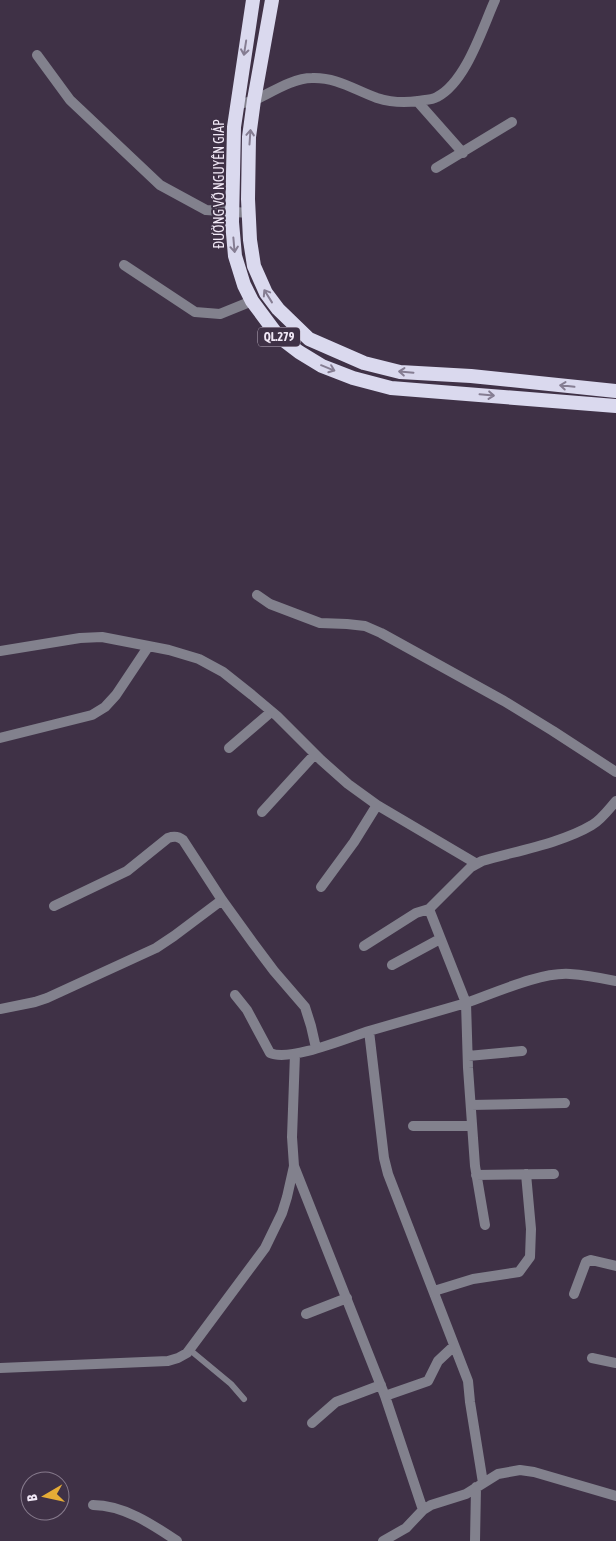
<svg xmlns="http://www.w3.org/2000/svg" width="616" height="1541" font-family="'Asap Condensed',sans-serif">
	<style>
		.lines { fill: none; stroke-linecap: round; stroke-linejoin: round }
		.service { stroke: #82818d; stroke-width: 6 }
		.minor { stroke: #82818d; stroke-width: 10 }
		.trunk { stroke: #dad9ee; stroke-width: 14 }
		.oneway { stroke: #857d92 }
		.labels { text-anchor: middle; stroke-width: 4; stroke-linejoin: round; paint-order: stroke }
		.shield { fill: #3f3146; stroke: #bcb1c1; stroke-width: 1 }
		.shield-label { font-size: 12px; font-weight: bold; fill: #f1e8f6 }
		.street-label { font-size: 14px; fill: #f1e8f6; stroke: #3f3146 }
	</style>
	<rect width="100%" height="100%" fill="#3f3146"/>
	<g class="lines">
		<path class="service" d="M190 1350 231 1384 244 1399"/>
		<path class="minor" d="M37 55 70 100 160 185 206 210 249 213
			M417 101 463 153
			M237 105C243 103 249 102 255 100 272 92 293 78 312 78 336 77 355 90 377 98 390 102 405 103 418 101 424 100 432 100 437 97 466 82 482 29 495 0
			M436 168 512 122
			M124 265 195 312 220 314 252 301
			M257 595 270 604 320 623 347 624 365 626 381 633 504 701 553 731 616 772
			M0 651 80 638 102 637 169 650 199 659 223 672 252 695 277 716 321 760 348 784 377 805 477 864
			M0 738 92 715 105 707 116 695 148 647
			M229 748 271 712
			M262 812 315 754
			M321 887 354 842 377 805
			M54 906 127 871 168 838C174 836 178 836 183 840L222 900 253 943 274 971 305 1007 311 1026 316 1048
			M429 909 471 867 482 861C516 851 562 843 592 825 601 820 609 809 616 801
			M364 946 416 913 429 909 466 1003 369 1031
			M392 965 440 939
			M235 995 247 1010 270 1053C290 1062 347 1038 369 1031L384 1158 388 1174 468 1381 470 1402 483 1483
			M0 1009 35 1002 47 998 156 948 174 936 222 900
			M295 1054 292 1137 294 1166 385 1396 423 1510
			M468 1056 522 1051
			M471 1105 565 1103
			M413 1126H472
			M476 1175 554 1174
			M485 1225 475 1166 468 1068 466 1003C495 993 540 972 570 974 585 975 601 978 616 981
			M434 1291 473 1279 519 1272 530 1257 531 1229 526 1174
			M574 1294 586 1262 591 1260 616 1266
			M306 1314 347 1298
			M592 1358 616 1363
			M0 1368 168 1361 178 1358 187 1353 265 1248 282 1213 287 1197 294 1166
			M385 1396 428 1381 438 1361 454 1346
			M312 1423 336 1402 381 1385
			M93 1505C123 1505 152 1524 177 1541
			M383 1541 406 1528 423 1510 431 1505 466 1494 498 1474 520 1470 534 1472 616 1496
			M475 1541 476 1487"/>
		<path class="trunk" d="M253 0 234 127 232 222 235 256 244 285 252 301 278 336 299 352 322 366 353 378 391 388 616 406
			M272 0 254 100 249 137 248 199 250 240 254 266 266 293 278 309 309 339 364 363 400 372 471 376 616 391"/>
	</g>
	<defs><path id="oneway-shaft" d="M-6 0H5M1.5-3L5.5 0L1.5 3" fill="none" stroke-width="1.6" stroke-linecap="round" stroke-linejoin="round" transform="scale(1.25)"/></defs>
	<g class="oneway">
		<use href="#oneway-shaft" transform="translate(245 48) rotate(99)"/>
		<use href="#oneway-shaft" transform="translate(250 137) rotate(-86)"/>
		<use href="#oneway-shaft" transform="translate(234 245) rotate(85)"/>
		<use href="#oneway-shaft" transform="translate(268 296) rotate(-122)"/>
		<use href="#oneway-shaft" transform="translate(328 368) rotate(22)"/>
		<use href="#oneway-shaft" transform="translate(406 372) rotate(-175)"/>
		<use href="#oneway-shaft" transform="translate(567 386) rotate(-174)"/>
		<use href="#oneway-shaft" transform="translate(487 395) rotate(5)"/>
	</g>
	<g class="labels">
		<rect class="shield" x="258" y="327.5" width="42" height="19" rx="4"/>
		<g class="shield-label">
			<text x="279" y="341">QL.279</text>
		</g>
		<g class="street-label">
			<text transform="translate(219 184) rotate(-90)" y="5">ĐƯỜNG VÕ NGUYÊN GIÁP</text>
		</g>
	</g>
	<g transform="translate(45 1496) rotate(261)"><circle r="24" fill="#3f3146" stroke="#867a8c"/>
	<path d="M0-4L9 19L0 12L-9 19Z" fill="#e6ac36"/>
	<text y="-8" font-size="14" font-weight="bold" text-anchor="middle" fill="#f1e8f6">B</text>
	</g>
</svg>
